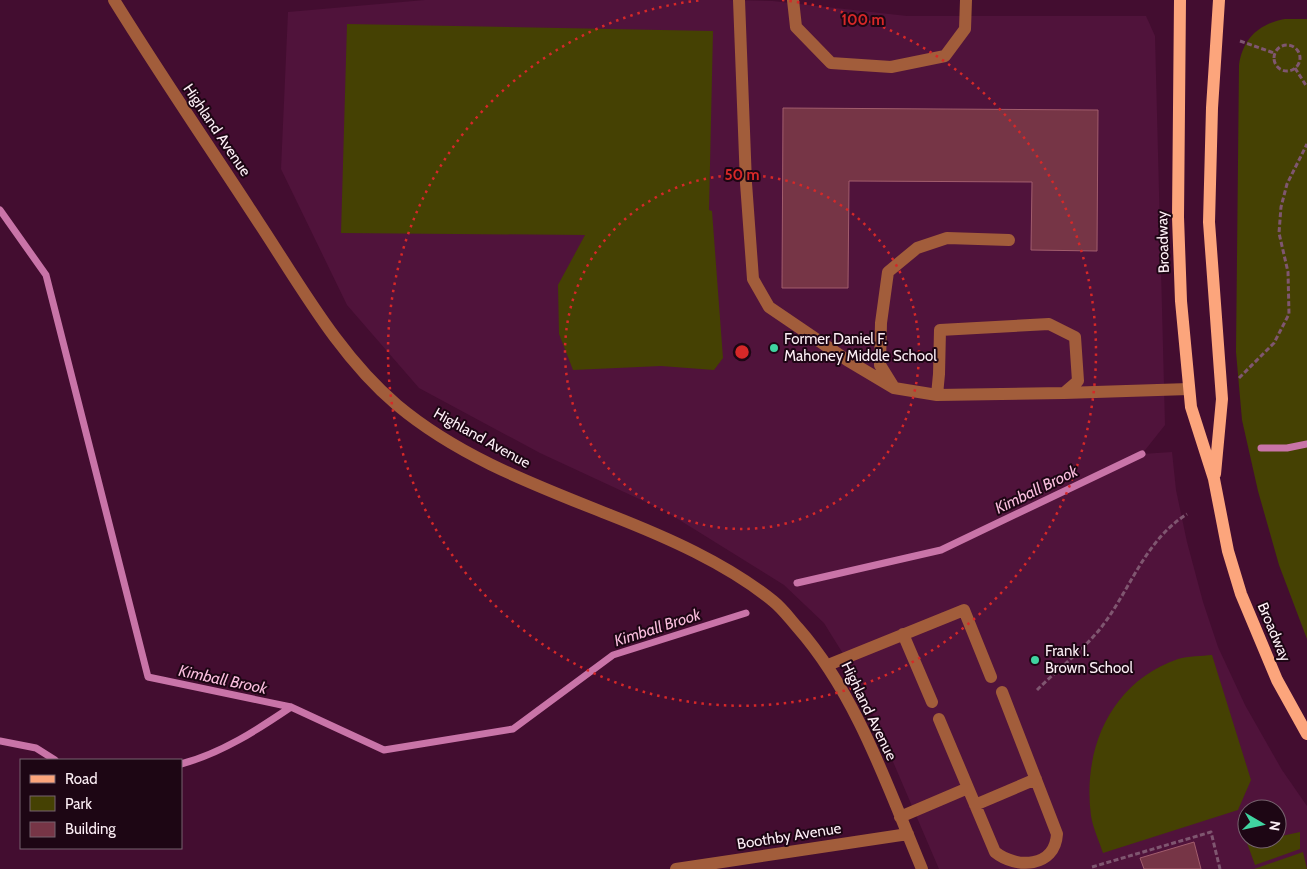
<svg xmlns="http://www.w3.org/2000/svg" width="1307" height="869" font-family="Cabin,sans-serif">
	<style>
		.built { fill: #50133b; fill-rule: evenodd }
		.green { fill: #454103 }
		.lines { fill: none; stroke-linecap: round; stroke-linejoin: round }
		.stream { stroke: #c974a8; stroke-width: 7 }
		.building { fill: #763546; stroke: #a25d6d }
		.path { stroke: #7f5670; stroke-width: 3; stroke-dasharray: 5 2.5; stroke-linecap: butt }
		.minor { stroke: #a25d3b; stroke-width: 12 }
		.major { stroke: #fca57c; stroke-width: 12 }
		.ring { fill: none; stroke: #d62828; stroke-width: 2.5; stroke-dasharray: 2.5 5 }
		.poi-dot { fill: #40d4a1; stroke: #1d0614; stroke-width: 2 }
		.labels { text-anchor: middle; stroke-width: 4; stroke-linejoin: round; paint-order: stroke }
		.street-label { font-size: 15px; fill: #fceef5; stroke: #1d0614 }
		.poi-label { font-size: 15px; fill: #fceef5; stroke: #1d0614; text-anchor: start }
		.water-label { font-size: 16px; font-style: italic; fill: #f9bddd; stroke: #1d0614 }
		.centre { fill: #d62828; stroke: #1d0614; stroke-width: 2.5 }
		.ring-label { font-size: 15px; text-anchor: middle; font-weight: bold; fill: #d62828; stroke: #1d0614; stroke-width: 4; stroke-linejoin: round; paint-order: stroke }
	</style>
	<rect width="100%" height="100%" fill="#430d30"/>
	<path class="built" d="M425 0H727L773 1 907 16H1146L1155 36 1165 425 1142 454 1172 452 1176 490 1187 542 1203 602 1218 647 1245 705 1282 770 1307 806V869H939L855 673 824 623 784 585 665 511 540 453 419 388 347 305 281 169 288 12ZM1247 809H1277V839H1247Z"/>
	<path class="green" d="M1285 19H1307V639L1279 565 1258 491 1242 420 1236 352 1239 65C1243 38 1259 24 1285 19Z
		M347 24 713 31 709 210 712 211 723 358 714 370 661 366 573 370 559 334 558 285 585 235 341 233Z
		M1212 655 1251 780 1238 810 1103 853C1099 841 1093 828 1091 816 1082 749 1111 682 1178 659 1188 656 1202 656 1212 655Z
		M1300 832V849L1255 865 1247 843 1277 839V837Z
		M1303 852 1307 869H1254Z"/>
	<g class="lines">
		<path class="stream" d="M0 210 46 275 148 677 291 707 384 750 513 729 613 655 746 613
			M1261 448H1287L1307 444
			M797 583 941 550 1142 454
			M0 741 36 748 55 760
			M181 764C222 753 257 730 291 707"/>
	</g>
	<path class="building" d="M783 108 1098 110 1097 251 1031 250 1032 182 849 181 848 288H782Z
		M1194 842 1201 869H1144L1140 858Z"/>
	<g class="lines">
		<path class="path" d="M1240 41 1274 53
			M1274 58a13 13 0 1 1 26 0a13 13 0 1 1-26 0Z
			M1295 68 1307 87
			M1239 378 1274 343 1289 314 1288 272 1279 233 1281 207 1287 184 1307 144
			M1037 690C1057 670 1082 651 1100 629 1130 591 1144 541 1187 514
			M1092 867 1211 832 1220 869"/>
		<path class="minor" d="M114 0C161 76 211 149 259 223 300 285 339 356 397 405 459 457 535 485 610 515 666 537 726 563 773 601 783 609 790 619 798 628 857 695 888 788 922 869
			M739 0 746 183 753 279 769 307 847 360 894 388 937 395 1064 393 1078 381 1075 337 1049 324 940 330 939 374 937 395
			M793 0 796 27 831 63 891 67 945 56 965 29 966 0
			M893 386 880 365 881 323 888 272 917 248 947 238 1009 240
			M1064 393 1189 389
			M903 634 932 702
			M828 665 964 610 991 677
			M939 719 995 852C1016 869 1055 868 1057 834L1002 692
			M975 805 1036 779
			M900 817 968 788
			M676 869 908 834"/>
		<path class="major" d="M1180 0 1178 217 1181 301 1191 407 1214 479 1228 551 1241 594 1277 680 1307 734
			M1215 474 1222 399 1209 222 1212 108 1219 0"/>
	</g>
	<g class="ring">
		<circle cx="742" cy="352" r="177"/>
		<path d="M782 0A354 354 0 1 1 702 0"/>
	</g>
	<g class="poi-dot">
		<circle cx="774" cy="348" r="5"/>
		<circle cx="1035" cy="660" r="5"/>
	</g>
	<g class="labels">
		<g class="street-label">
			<text transform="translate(217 130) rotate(56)" y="5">Highland Avenue</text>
			<text transform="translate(1163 242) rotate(-92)" y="5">Broadway</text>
			<text transform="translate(482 438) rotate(29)" y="5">Highland Avenue</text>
			<text transform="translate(1274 632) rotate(67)" y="5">Broadway</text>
			<text transform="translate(869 711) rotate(64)" y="5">Highland Avenue</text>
			<text transform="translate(789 836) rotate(-9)" y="5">Boothby Avenue</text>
		</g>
		<g class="poi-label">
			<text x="784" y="344">Former Daniel F.<tspan x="784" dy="17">Mahoney Middle School</tspan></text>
			<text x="1045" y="656">Frank I.<tspan x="1045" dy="17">Brown School</tspan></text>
		</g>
		<g class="water-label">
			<text transform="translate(1036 489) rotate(-26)" y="6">Kimball Brook</text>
			<text transform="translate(657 627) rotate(-18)" y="6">Kimball Brook</text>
			<text transform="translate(223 679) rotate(12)" y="6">Kimball Brook</text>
		</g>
	</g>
	<circle cx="742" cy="352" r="8" class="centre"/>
	<g class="ring-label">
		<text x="863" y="25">100 m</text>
		<text x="742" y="180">50 m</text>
	</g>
	<rect x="20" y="759" width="162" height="90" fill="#1d0614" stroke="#76636e"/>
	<rect x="30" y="775" width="25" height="8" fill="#fca57c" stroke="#76636e"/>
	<text x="65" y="784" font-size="15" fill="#fceef5">Road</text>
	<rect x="30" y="796" width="25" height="15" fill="#454103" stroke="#76636e"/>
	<text x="65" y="809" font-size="15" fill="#fceef5">Park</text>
	<rect x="30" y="822" width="25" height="15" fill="#763546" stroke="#76636e"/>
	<text x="65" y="834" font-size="15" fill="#fceef5">Building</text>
	<g transform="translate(1262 824) rotate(99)"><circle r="24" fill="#1d0614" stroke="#76636e"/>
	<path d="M0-4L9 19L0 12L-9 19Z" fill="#40d4a1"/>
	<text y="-8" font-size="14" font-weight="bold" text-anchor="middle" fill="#fceef5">N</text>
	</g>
</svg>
